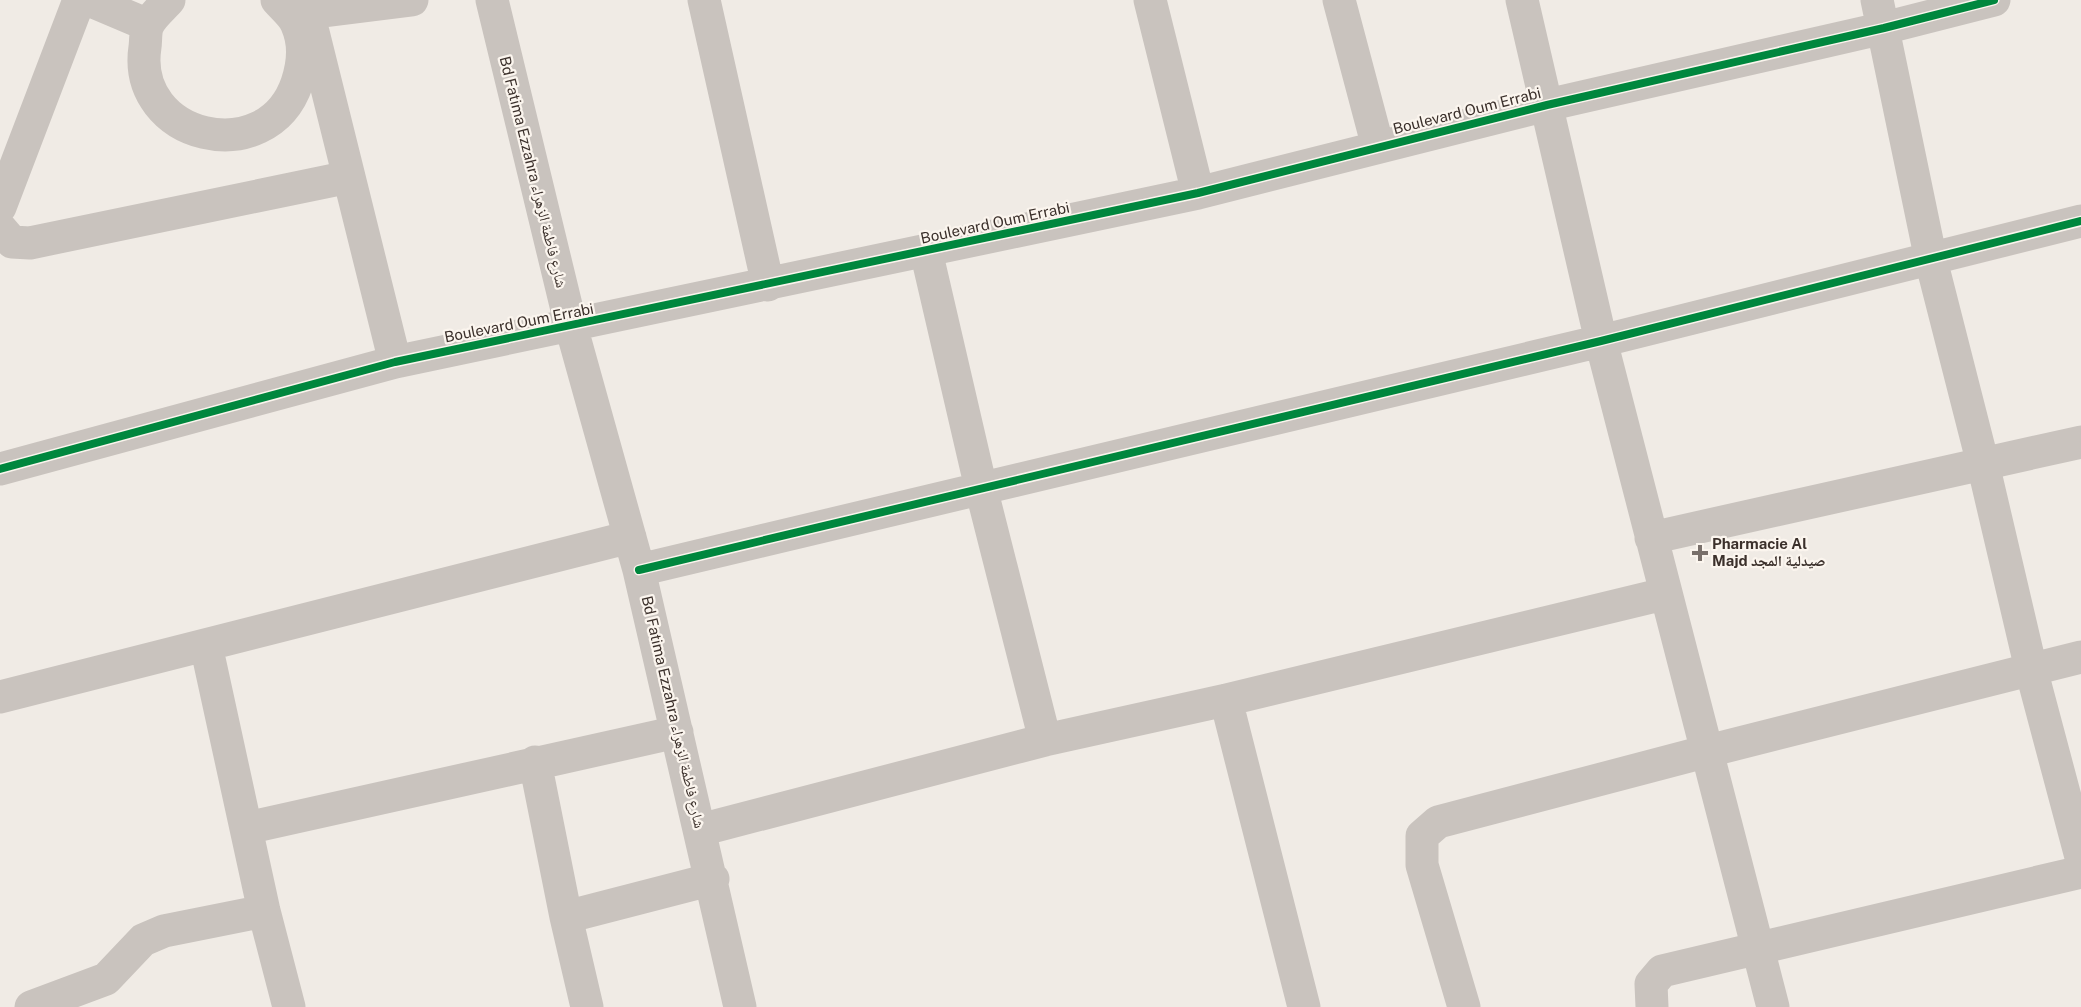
<svg xmlns="http://www.w3.org/2000/svg" width="2081" height="1007" font-family="'Public Sans','Noto Naskh Arabic',sans-serif">
	<style>
		.lines { fill: none; stroke-linecap: round; stroke-linejoin: round }
		.minor { stroke: #c9c3be; stroke-width: 33 }
		.cycleway-casing { stroke: #fbf5ee; stroke-width: 11 }
		.cycleway { stroke: #00873e; stroke-width: 8 }
		.poi-dot { fill: #7a716c; stroke: #fbf5ee; stroke-width: 2 }
		.labels { text-anchor: middle; stroke-width: 4.5; stroke-linejoin: round; paint-order: stroke }
		.street-label { font-size: 15px; fill: #3b302b; stroke: #fbf5ee }
		.poi-label { font-size: 15px; font-weight: bold; fill: #3b302b; stroke: #fbf5ee; text-anchor: start }
	</style>
	<rect width="100%" height="100%" fill="#f0ebe5"/>
	<g class="lines">
		<path class="minor" d="M89 0 148 25
			M169 0C163 7 152 16 148 25 145 31 146 41 145 47 131 139 267 171 297 83 303 65 305 43 297 25 294 16 283 7 277 0
			M492 0 571 326 639 570 740 1007
			M704 0 768 285
			M1150 0 1198 193
			M1339 0 1378 147
			M1522 0 1601 341 1773 1007
			M1877 0 1931 260 1983 464 2031 669 2081 857
			M297 24 308 13 412 0
			M313 32 395 362
			M0 207 79 0
			M0 228 12 242 30 243 349 177
			M926 251 981 488 1045 740
			M0 469 395 362 1198 193 1547 105 1884 28 1994 0
			M1651 538 2081 442
			M639 570 1601 341 2081 221
			M206 645 264 911 289 1007
			M0 697 630 537
			M1226 700 1304 1007
			M535 762 566 917 587 1007
			M247 828 677 732
			M700 830 1045 740 1226 700 1664 594
			M566 917 713 879
			M31 1007 106 979 143 940 164 931 264 911
			M1464 1007 1422 865V836L1438 822 1708 751 2081 657
			M1652 1007 1651 984 1662 971 2081 872"/>
		<g class="cycleway-casing">
			<path id="cycleway" d="M0 469 395 362 1198 193 1547 105 1884 28 1994 0
				M639 570 1601 341 2081 221"/>
		</g>
		<use href="#cycleway" class="cycleway"/>
	</g>
	<path class="poi-dot" d="M1697 544h6v6h6v6h-6v6h-6v-6h-6v-6h6z"/>
	<g class="labels">
		<g class="street-label">
			<text transform="translate(1467 111) rotate(-14)" y="5">Boulevard Oum Errabi</text>
			<text transform="translate(533 172) rotate(76)" y="5">Bd Fatima Ezzahra شارع فاطمة الزهراء</text>
			<text transform="translate(995 223) rotate(-12)" y="5">Boulevard Oum Errabi</text>
			<text transform="translate(519 323) rotate(-11)" y="5">Boulevard Oum Errabi</text>
			<text transform="translate(673 712) rotate(77)" y="5">Bd Fatima Ezzahra شارع فاطمة الزهراء</text>
		</g>
		<g class="poi-label">
			<text x="1712" y="549">Pharmacie Al<tspan x="1712" dy="17">Majd صيدلية المجد</tspan></text>
		</g>
	</g>
</svg>
